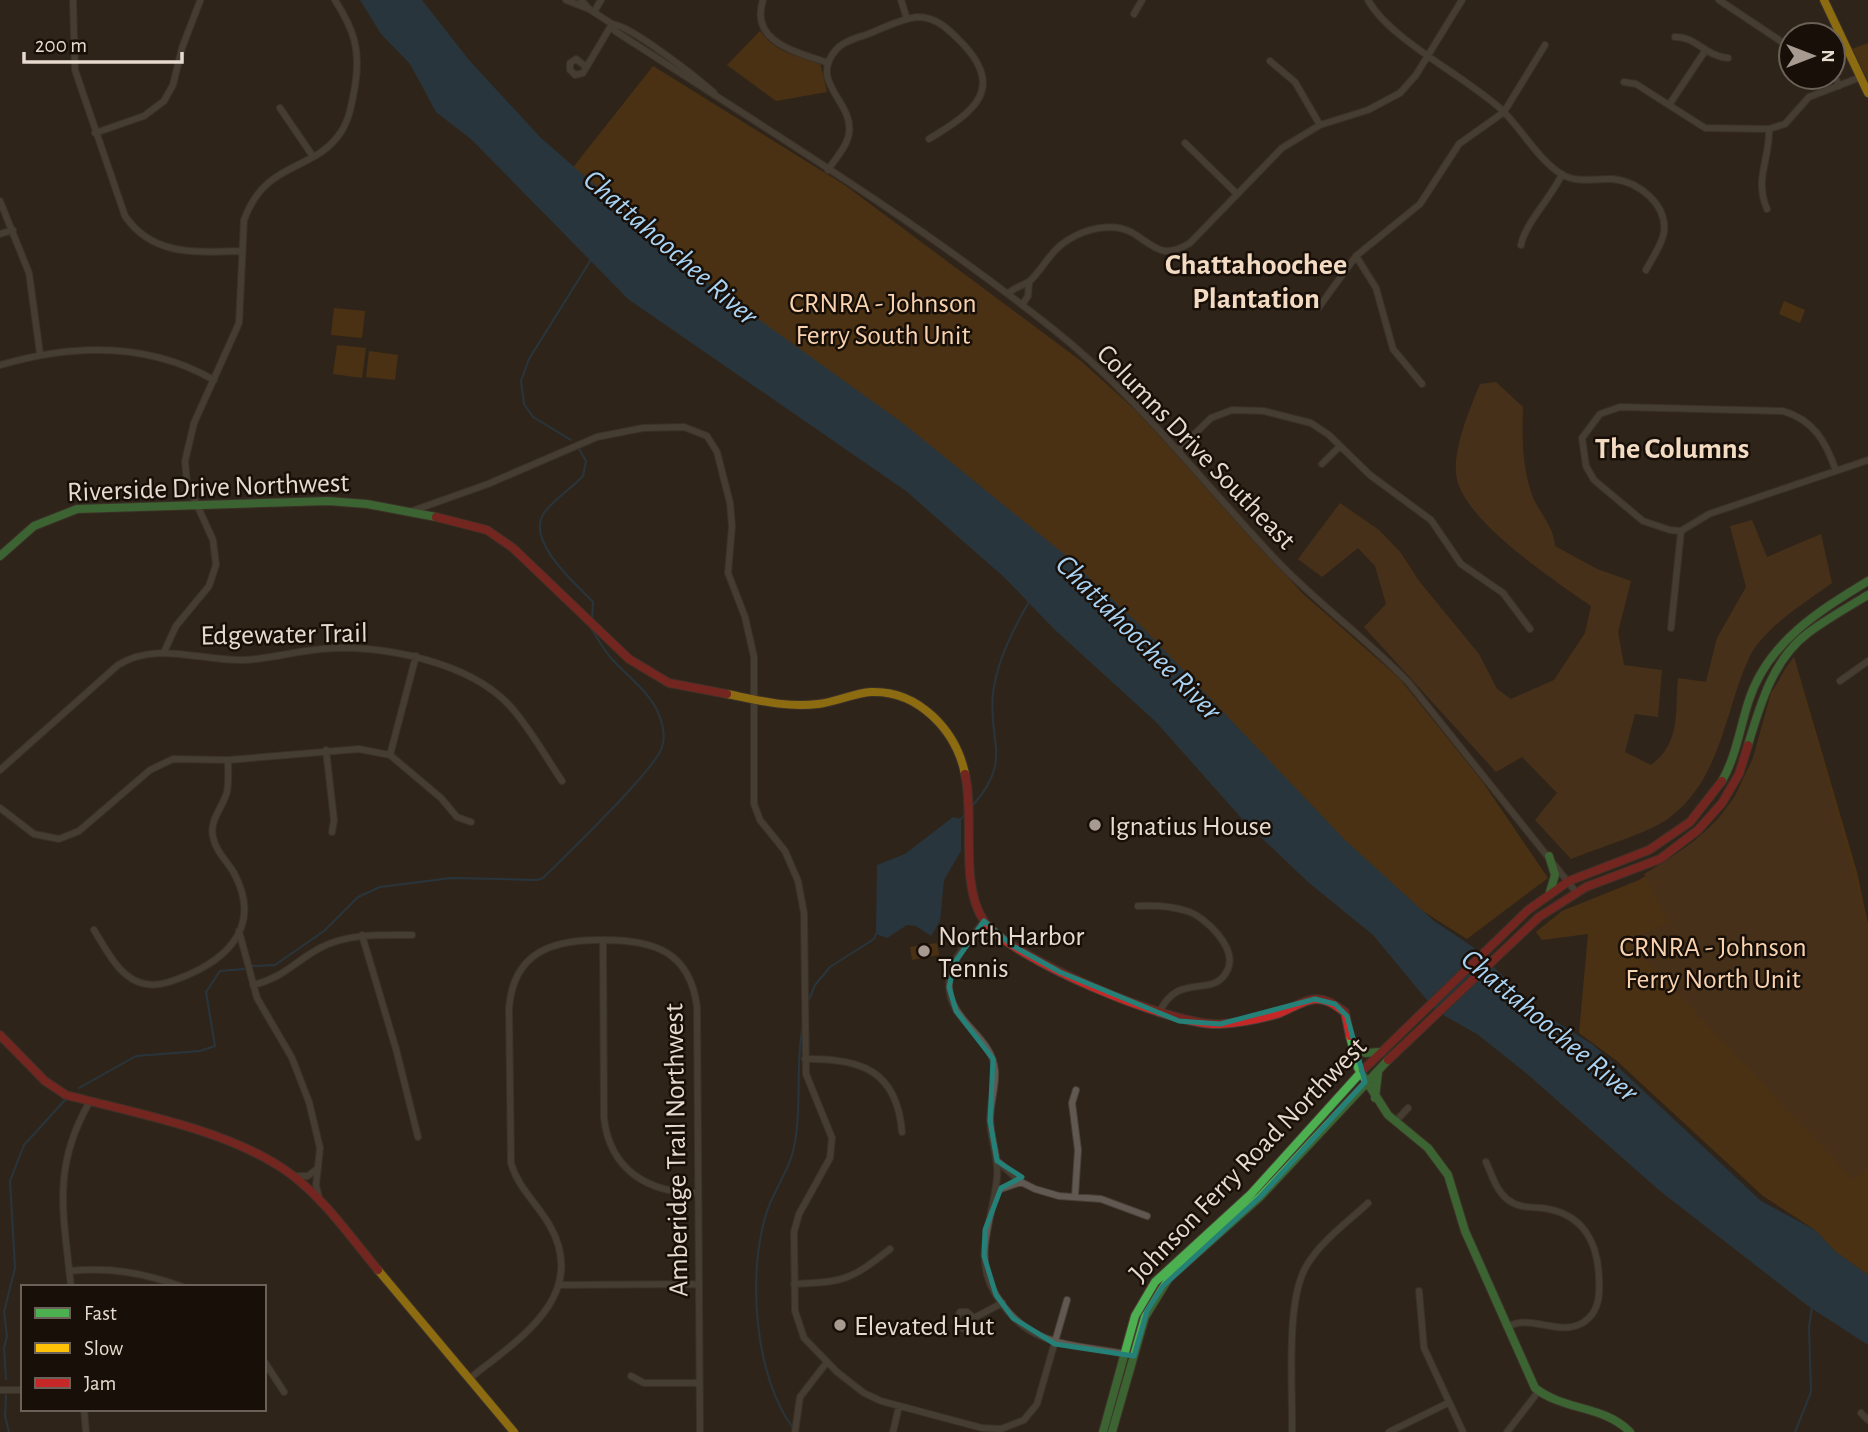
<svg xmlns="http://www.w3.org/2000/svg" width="1868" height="1432" font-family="'Alegreya Sans',sans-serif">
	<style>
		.green { fill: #6a400c }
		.forest { fill: #623f19 }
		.water { fill: #1f4a68 }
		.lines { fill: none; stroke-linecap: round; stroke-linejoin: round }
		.stream { stroke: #1f4a68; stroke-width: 2 }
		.street-casing { stroke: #483f37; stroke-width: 8 }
		.fast-casing { stroke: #483f37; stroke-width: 10 }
		.slow-casing { stroke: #483f37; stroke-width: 10 }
		.jam-casing { stroke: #483f37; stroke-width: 10 }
		.street { stroke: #615951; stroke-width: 6 }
		.fast { stroke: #4caf50; stroke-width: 8 }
		.slow { stroke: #ffc107; stroke-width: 8 }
		.jam { stroke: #c62828; stroke-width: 8 }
		.marked { fill: none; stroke: #258078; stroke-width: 5; stroke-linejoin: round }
		.poi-dot { fill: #a79a90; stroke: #181008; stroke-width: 2.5 }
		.labels { text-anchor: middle; stroke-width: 5; stroke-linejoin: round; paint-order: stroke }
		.park-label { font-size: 28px; fill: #f9d2af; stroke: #181008 }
		.street-label { font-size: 28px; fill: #e7dacf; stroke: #181008 }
		.poi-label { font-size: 28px; fill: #e7dacf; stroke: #181008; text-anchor: start }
		.water-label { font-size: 30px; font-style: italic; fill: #a9d3f4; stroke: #181008 }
		.neighbourhood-label { font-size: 30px; font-weight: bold; fill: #f3dac3; stroke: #181008 }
	</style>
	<rect width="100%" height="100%" fill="#2f241a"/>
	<path class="green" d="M760 31C775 52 796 56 820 63L827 92 776 101 727 65Z
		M1868 43V82L1852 49Z
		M653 66 846 186 1081 361 1154 427 1302 593 1399 678 1482 781 1548 878 1467 939 1396 894 812 373 571 170Z
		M1784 301 1805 310 1800 323 1779 314Z
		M334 308 365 311 362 338 331 335Z
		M337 345 366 348 362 378 333 374Z
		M369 351 398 355 395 380 366 377Z
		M1794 657 1857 872 1868 924V1275L1836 1252 1815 1230 1763 1196 1617 1061 1579 1033 1588 934 1542 940 1536 932 1562 911 1639 880 1691 847 1713 826 1735 796 1753 758 1771 693Z
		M937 943 939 955 912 960 910 947Z"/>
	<path class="forest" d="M1496 382 1523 407C1522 438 1522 466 1532 495 1539 513 1554 526 1555 546L1597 569 1631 581 1618 632 1624 665 1662 670 1658 717 1635 714 1625 752 1651 765C1681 743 1675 712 1678 678L1706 682 1717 638 1746 587 1730 526 1752 520 1767 557 1821 534 1832 583C1806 602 1763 628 1749 658 1724 712 1722 778 1669 818 1651 832 1595 849 1571 859L1535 820 1557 793 1522 757 1496 772 1364 627 1386 604 1375 566 1358 548 1322 577 1298 559 1340 503 1379 530 1401 553 1419 581 1479 654 1497 689 1511 699 1554 680 1585 633 1591 606C1554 580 1472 526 1458 483 1449 456 1470 409 1480 384Z
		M1794 657 1868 930V1168L1854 1180 1627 940 1669 923 1644 874C1694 845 1737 813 1754 755 1765 720 1770 686 1794 657Z"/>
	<path class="water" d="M360 0H422L469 60 541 138 704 280 904 424 1064 554 1144 629 1345 840 1434 921 1473 947 1549 1020 1555 1021 1592 1044 1619 1068 1761 1201 1815 1230 1836 1252 1868 1275V1345L1808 1306 1660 1191 1526 1073 1477 1034 1436 1011 1373 935 1308 882 1244 821 1156 722 1054 629 1005 578 906 491 628 299 472 140 436 112 410 64 381 34Z
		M953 817 961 819V851L944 880 940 921 931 936 916 926 907 925 887 938 876 934 877 865 905 854Z"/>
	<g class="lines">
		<path class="stream" d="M571 440 533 417 524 404 521 381 529 359 592 258
			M579 449 586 461 583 476C571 489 555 498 544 513 525 541 576 584 593 602L592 619
			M973 805C1013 760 988 743 993 693 997 661 1013 629 1029 602
			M961 819 965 814
			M252 966 275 965 324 931 358 897 380 887 451 878 537 880 543 878C565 856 656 769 662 747 666 735 662 721 657 710 646 689 626 675 611 658 603 649 597 637 590 627
			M808 1002 815 985 830 967 874 939 876 934
			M79 1088 136 1056 200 1051 215 1046 206 992 220 971 244 969
			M6 1379 4 1348 7 1336 4 1312 15 1268 10 1181 24 1145 65 1100
			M6 1395 5 1416 9 1432
			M793 1428C754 1376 747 1272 767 1211 775 1188 791 1168 795 1142 802 1103 795 1064 803 1025
			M1795 1432 1811 1392 1809 1327 1812 1307"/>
		<g class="street-casing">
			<path id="street" d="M73 0 75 70 125 216C153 257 197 252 241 251
				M566 0 589 9 581 0
				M763 0C749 43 798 52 828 63
				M901 0 907 19
				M1368 0C1390 40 1467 77 1503 111 1522 130 1538 159 1561 174 1578 184 1595 178 1613 179 1639 182 1667 204 1664 232 1662 245 1652 258 1646 270
				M1719 0 1791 48
				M589 9 612 24 615 31C763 127 915 219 1053 329 1139 397 1205 486 1281 565 1321 606 1369 641 1409 683L1576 892
				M594 12 601 0
				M1134 14 1142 0
				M612 24C630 25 699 79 714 93
				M1675 37C1695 36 1707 57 1728 58
				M1270 61 1295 82 1320 125
				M585 66 576 59 570 63V70L575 75 583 73 612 24
				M1833 72 1839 86
				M1624 82 1636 84 1705 128 1769 129 1785 124 1809 97 1861 77
				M1669 105 1705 51
				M280 108 312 155
				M95 133 144 116 164 101 173 85 182 48 200 1
				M1185 143 1236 193
				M828 170C835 159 847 147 849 133 854 102 809 83 835 51 843 41 857 38 868 34 884 28 902 18 918 17 936 17 948 29 959 40 1008 88 974 112 929 139
				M0 201 29 273 40 354
				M1767 209C1754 178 1770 160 1769 129
				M0 234 13 230
				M1521 245C1525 223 1552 197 1562 174
				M1356 256 1376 288 1393 349 1422 384
				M1008 294C1015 286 1024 286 1031 280 1044 267 1051 250 1068 240 1085 229 1112 222 1131 232 1154 245 1161 261 1190 243L1282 148 1320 125 1368 110 1400 93 1416 75 1462 0
				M1022 305 1028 296 1029 282
				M1319 307 1356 256 1420 204 1459 144 1504 112 1545 45
				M0 365C72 344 148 342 214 380
				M1179 449 1211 418 1232 410 1264 411 1311 423 1329 435 1370 475 1431 520 1461 564 1503 593 1530 629
				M1322 464 1340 446
				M1836 471C1826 442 1814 420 1783 411L1620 407 1600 414 1582 438 1586 466 1594 480 1643 521 1670 530 1681 531 1709 514 1868 460
				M412 511 488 484 597 437 643 428 684 427 707 436 717 452 730 503 732 526 728 573 745 617 754 657V804L760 820 785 851 798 881 804 913 806 1074 832 1138 830 1158 799 1214 794 1232 795 1311 804 1338 837 1372 864 1393 881 1401 982 1428 1001 1429 1024 1420 1037 1404 1067 1300
				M1671 628 1681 531
				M164 652 176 626 209 586 216 565 213 540 187 483 185 461 194 423 239 323 244 220C266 159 314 173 341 132 350 118 352 102 355 86 361 50 354 30 335 0
				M1840 681 1868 661
				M326 750 334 820 332 832
				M390 755 416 656
				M0 770 118 665C157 641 200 661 243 660 270 659 296 651 322 649 379 643 470 662 510 706 530 728 545 756 562 781
				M0 808 34 834 59 839 79 831 150 770 173 759 228 760 359 749 390 755 441 798 457 817 471 822
				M1138 906C1154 905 1171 906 1187 911 1206 917 1237 948 1228 969 1214 1001 1179 969 1159 1013
				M984 921C970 940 949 960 949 985 949 1022 992 1035 995 1071 996 1087 990 1103 990 1119 990 1139 999 1157 997 1177 994 1218 971 1255 996 1295 1029 1349 1071 1343 1125 1354
				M94 930C112 959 128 995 169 982 218 966 266 933 234 873 227 861 216 852 213 837 209 820 223 807 227 792 229 781 228 770 228 760
				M239 931 257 998 292 1058 309 1102 320 1148 316 1185 320 1202
				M362 935 396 1049 418 1137
				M603 940 604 1118C610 1170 648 1193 698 1193
				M253 985C283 978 294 962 320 948 348 933 381 935 412 935
				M805 1059C860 1058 897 1070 902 1132
				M1395 1122 1408 1108
				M997 1161 1021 1182 1035 1189 1059 1196 1101 1199 1147 1216
				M1486 1162C1492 1175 1496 1190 1507 1199 1518 1208 1529 1207 1542 1208 1583 1213 1598 1242 1599 1279 1600 1295 1599 1312 1584 1322 1559 1338 1532 1313 1507 1327
				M294 1176H308L318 1168
				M995 1191 1021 1182
				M1075 1196 1078 1150 1072 1103 1076 1090
				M69 1271C111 1267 144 1273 183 1287
				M794 1284C844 1282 851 1280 890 1249
				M559 1285 698 1284
				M71 1287C64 1216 51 1169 89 1103
				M1419 1291 1424 1348 1463 1432
				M974 1318 967 1312H960L955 1322 958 1327 965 1329 972 1325 974 1318 1002 1303
				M264 1361 284 1392
				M631 1376 644 1383H699
				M469 1379C516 1341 590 1297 550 1226 537 1203 518 1188 511 1163L509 1009C513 951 554 939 604 940 653 940 690 951 697 1007L700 1432
				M0 1390H23
				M84 1409 86 1432
				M1861 1413 1868 1420
				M795 1432 800 1397 827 1362
				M893 1432 899 1406
				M1292 1432C1293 1389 1285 1300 1307 1265 1321 1241 1348 1222 1368 1203
				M1389 1432 1448 1403
				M1507 1432 1538 1392"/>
		</g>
		<g class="fast-casing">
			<path id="fast" d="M0 556 34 526 77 509 328 501 367 504 436 517
				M1748 745C1760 705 1773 659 1808 633 1827 619 1848 607 1868 595
				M1722 781C1736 757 1740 727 1749 700 1768 642 1819 611 1868 581
				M1549 856 1555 875 1550 892
				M1350 1036 1358 1068 1388 1115 1428 1148 1448 1175 1465 1231 1535 1388C1564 1411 1604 1405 1630 1432
				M1354 1046 1365 1053 1381 1052
				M1375 1098 1378 1073
				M1103 1432 1135 1316 1155 1282 1251 1194 1363 1070
				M1112 1432 1145 1317 1169 1278 1260 1197 1388 1060"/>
		</g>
		<g class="slow-casing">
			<path id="slow" d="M1824 0 1868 93
				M727 694C757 700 787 708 818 704 836 702 854 693 871 692 918 690 956 730 965 774
				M378 1270 514 1432"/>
		</g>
		<g class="jam-casing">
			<path id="jam" d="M436 517 487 530 513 548 629 659 669 683 727 694
				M965 774C975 817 959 885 984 921 1011 959 1172 1026 1219 1024 1237 1023 1259 1019 1277 1014 1289 1010 1304 999 1317 999 1328 999 1336 1006 1345 1012L1350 1036
				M0 1035 45 1081 66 1095C138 1114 232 1130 292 1175 325 1200 352 1239 378 1270
				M1388 1060 1539 917 1586 887 1660 859 1698 830 1722 803 1739 774 1748 745
				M1363 1070 1528 910 1569 881 1649 850 1690 822 1722 781"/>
		</g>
		<use href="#street" class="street"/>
		<use href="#fast" class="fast"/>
		<use href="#slow" class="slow"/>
		<use href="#jam" class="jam"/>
	</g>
	<path d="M0 0H1868V1432H0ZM984 921 1013 946 1060 972 1179 1021 1220 1024 1315 999 1335 1004 1347 1016 1365 1082 1260 1197 1163 1286 1147 1311 1134 1356 1055 1344 1013 1318 996 1295 984 1256 985 1230 1001 1188 1022 1177 997 1161 990 1121 993 1059 956 1011 949 987 955 962Z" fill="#2f241a" fill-opacity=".55" fill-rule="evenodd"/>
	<path class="marked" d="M984 921 1013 946 1060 972 1179 1021 1220 1024 1315 999 1335 1004 1347 1016 1365 1082 1260 1197 1163 1286 1147 1311 1134 1356 1055 1344 1013 1318 996 1295 984 1256 985 1230 1001 1188 1022 1177 997 1161 990 1121 993 1059 956 1011 949 987 955 962Z"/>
	<g class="poi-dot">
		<circle cx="1095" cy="825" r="7"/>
		<circle cx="924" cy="951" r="7"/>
		<circle cx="840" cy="1325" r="7"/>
	</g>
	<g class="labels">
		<g class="park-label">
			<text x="883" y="312">CRNRA - Johnson<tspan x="883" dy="32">Ferry South Unit</tspan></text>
			<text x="1713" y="956">CRNRA - Johnson<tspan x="1713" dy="32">Ferry North Unit</tspan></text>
		</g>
		<g class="street-label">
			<text transform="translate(1197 446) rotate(46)" y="10">Columns Drive Southeast</text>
			<text transform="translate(208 486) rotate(-2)" y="10">Riverside Drive Northwest</text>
			<text transform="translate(284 633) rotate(-1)" y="10">Edgewater Trail</text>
			<text transform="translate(675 1150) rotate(-91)" y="10">Amberidge Trail Northwest</text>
			<text transform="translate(1247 1159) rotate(-46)" y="10">Johnson Ferry Road Northwest</text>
		</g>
		<g class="poi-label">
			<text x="1109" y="835">Ignatius House</text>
			<text x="938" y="945">North Harbor<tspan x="938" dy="32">Tennis</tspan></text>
			<text x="854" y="1335">Elevated Hut</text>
		</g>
		<g class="water-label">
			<text transform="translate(671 247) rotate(41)" y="10">Chattahoochee River</text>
			<text transform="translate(1139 637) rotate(45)" y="10">Chattahoochee River</text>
			<text transform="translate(1550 1025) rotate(40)" y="10">Chattahoochee River</text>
		</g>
		<g class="neighbourhood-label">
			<text x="1256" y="274">Chattahoochee<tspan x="1256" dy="34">Plantation</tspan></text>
			<text x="1672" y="458">The Columns</text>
		</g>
	</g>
	<rect x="21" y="1285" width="245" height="126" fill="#181008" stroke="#6b6158" stroke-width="2"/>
	<rect x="35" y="1308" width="35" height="10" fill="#4caf50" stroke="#6b6158" stroke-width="2"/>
	<text x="84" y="1320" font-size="21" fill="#e7dacf">Fast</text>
	<rect x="35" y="1343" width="35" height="10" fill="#ffc107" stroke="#6b6158" stroke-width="2"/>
	<text x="84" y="1355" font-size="21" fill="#e7dacf">Slow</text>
	<rect x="35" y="1378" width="35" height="10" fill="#c62828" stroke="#6b6158" stroke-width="2"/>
	<text x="84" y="1390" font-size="21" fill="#e7dacf">Jam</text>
	<g transform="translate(1812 56) rotate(90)"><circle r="33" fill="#181008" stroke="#6b6158" stroke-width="2"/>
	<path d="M0-5L12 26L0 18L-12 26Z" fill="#a79a90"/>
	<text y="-10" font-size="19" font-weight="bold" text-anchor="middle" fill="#e7dacf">N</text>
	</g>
	<path d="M24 52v10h158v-10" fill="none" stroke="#e7dacf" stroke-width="3.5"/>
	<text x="35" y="52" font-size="21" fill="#e7dacf" stroke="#181008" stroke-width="5" paint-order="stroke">200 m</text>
</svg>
